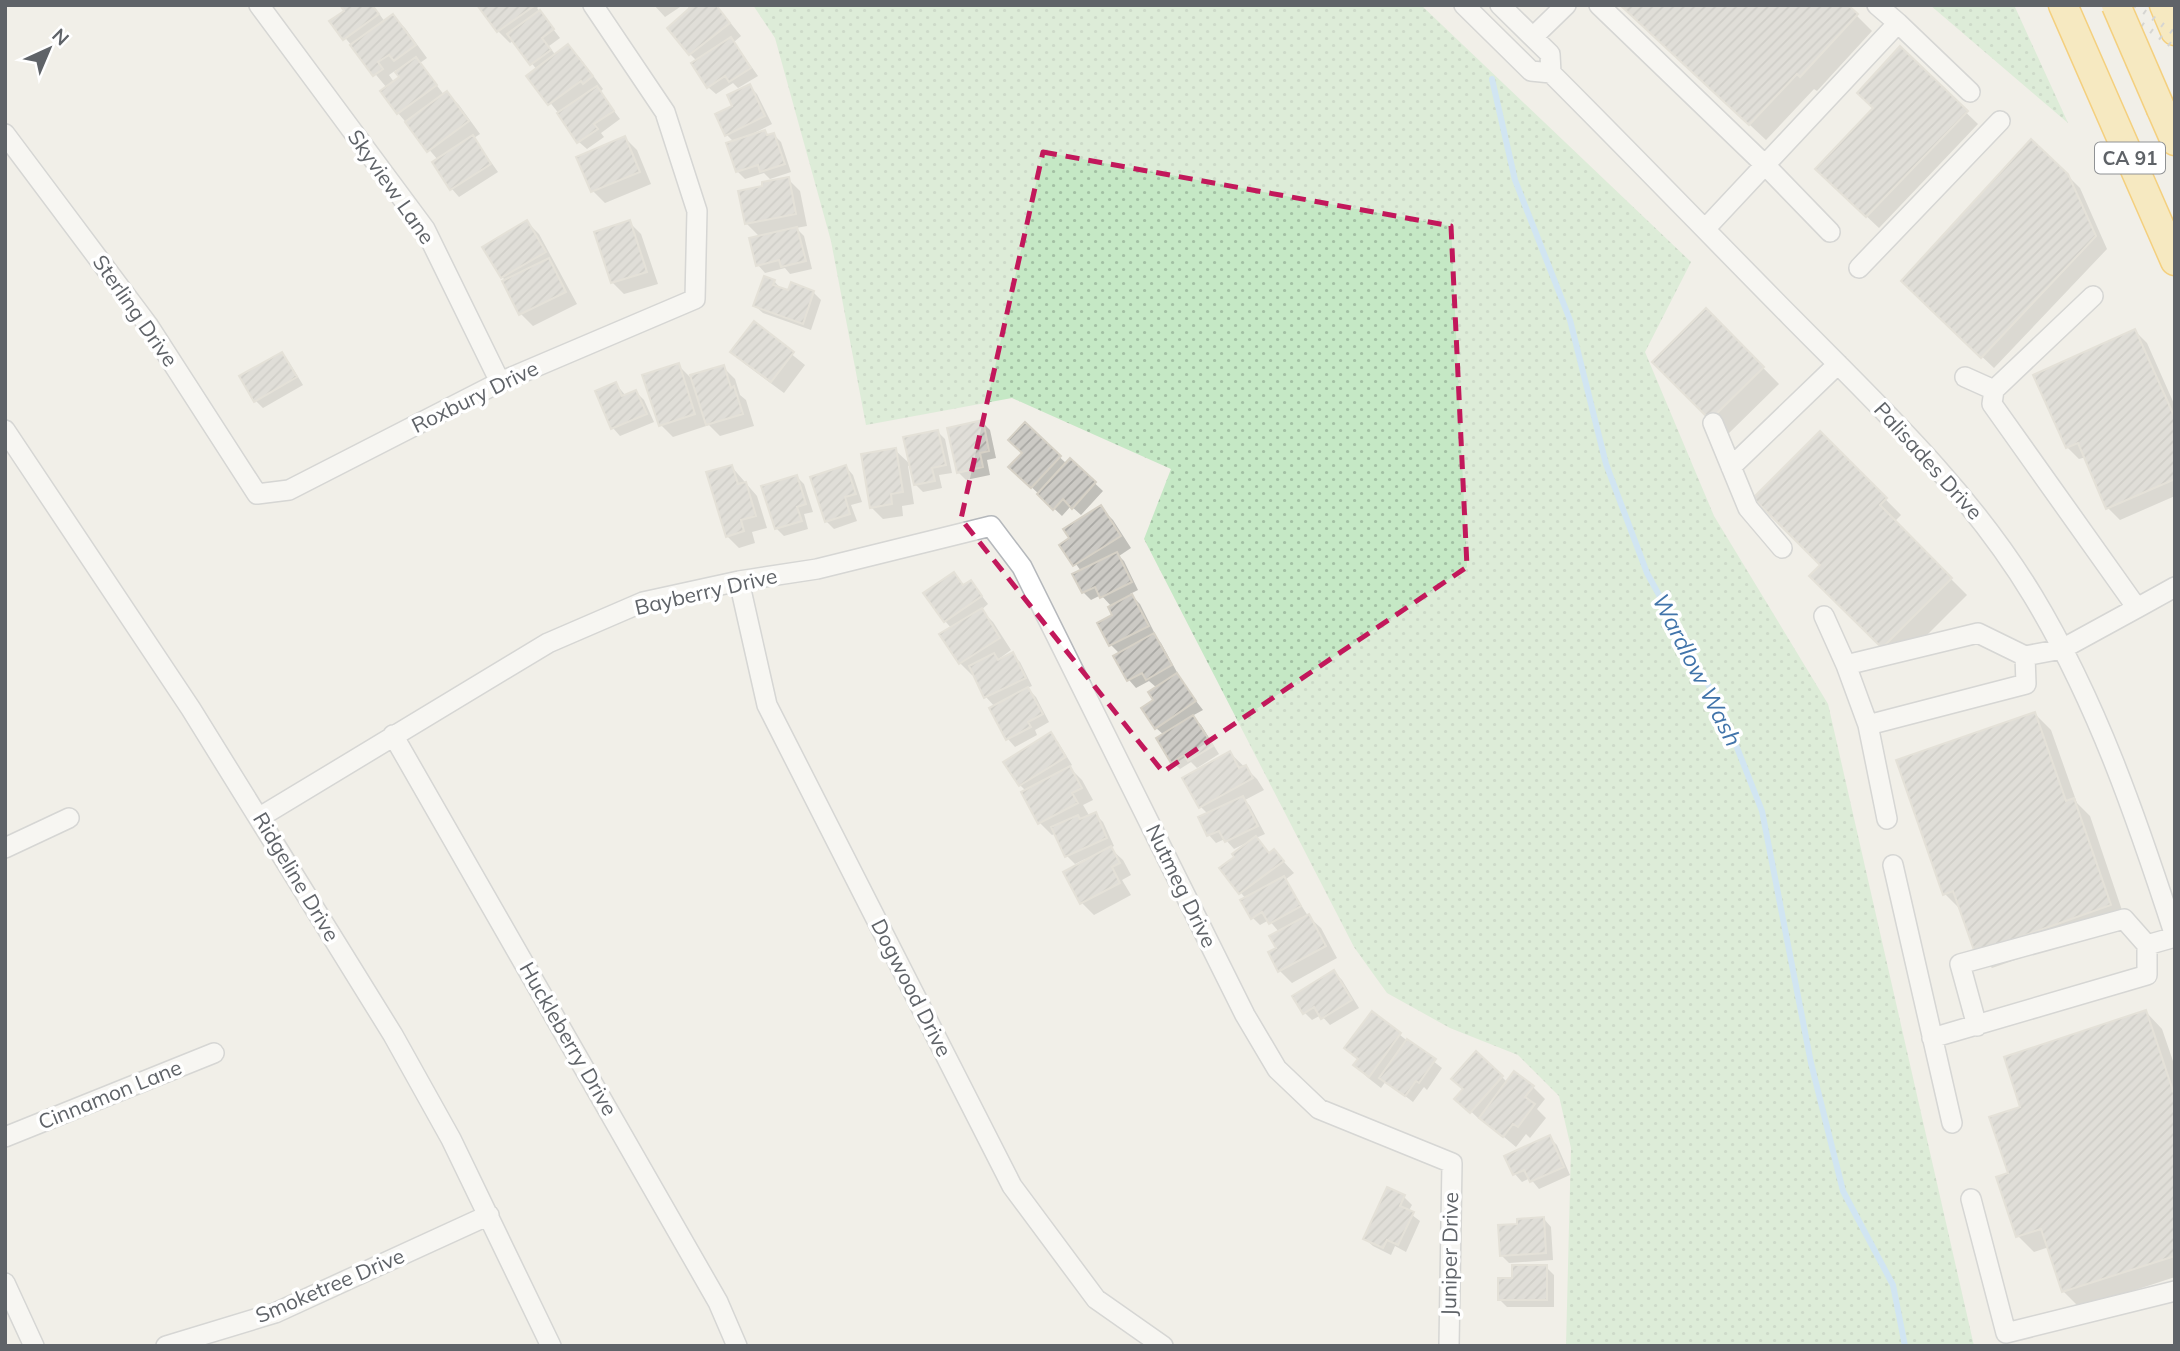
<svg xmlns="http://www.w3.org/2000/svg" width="2180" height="1351" font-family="Mulish,sans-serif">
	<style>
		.grass { fill: url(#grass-dots) }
		.shadow { fill: #0003; fill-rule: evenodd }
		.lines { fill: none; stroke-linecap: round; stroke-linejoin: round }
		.stream { stroke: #aadaff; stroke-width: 6 }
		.building { fill: url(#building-hatch); stroke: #d6d1c6; stroke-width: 2 }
		.minor-casing { stroke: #b5b8bc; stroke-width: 22 }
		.highway-casing { stroke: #f9ab00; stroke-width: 31 }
		.minor { stroke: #fff; stroke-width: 19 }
		.highway { stroke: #fde293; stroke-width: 28 }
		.rail { stroke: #b6b7b8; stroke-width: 5; stroke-dasharray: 2 9; stroke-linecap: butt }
		.highway-bridge-casing { stroke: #f9ab00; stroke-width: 31; stroke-linecap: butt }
		.highway-bridge { stroke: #fde293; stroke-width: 28 }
		.marked { fill: none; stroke: #c2185b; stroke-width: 5; stroke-dasharray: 14 9; stroke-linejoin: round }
		.labels { text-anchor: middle; stroke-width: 7; stroke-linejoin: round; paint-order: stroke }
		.shield { fill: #fff; stroke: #8f9295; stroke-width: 2 }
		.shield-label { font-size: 19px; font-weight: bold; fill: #5f6368 }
		.street-label { font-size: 21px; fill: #5f6368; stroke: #fff }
		.water-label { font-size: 23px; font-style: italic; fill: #4174aa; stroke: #fff }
	</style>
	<defs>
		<pattern id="grass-dots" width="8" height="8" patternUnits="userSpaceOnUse" patternTransform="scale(1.75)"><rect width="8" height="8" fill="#c5e8c5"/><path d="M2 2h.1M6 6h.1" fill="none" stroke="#a3c0a4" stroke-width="1.8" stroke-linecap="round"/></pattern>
		<pattern id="building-hatch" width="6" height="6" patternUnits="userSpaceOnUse" patternTransform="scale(1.75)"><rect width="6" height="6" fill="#cccac5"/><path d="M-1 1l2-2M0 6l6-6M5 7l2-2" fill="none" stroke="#a9a8a4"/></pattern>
	</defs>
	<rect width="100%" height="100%" fill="#f1efe8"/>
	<path class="grass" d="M753 5H1421L1691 262 1645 352 1714 516 1828 704 1974 1346H1566L1571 1148 1559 1096 1518 1055 1450 1028 1387 993 1354 947 1144 539 1171 469 1012 398 866 425 831 241 775 38Z
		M1930 5H2014L2068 123Z"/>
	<path class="shadow" d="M342 5H373L385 22 393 16 405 28 427 58 420 63 444 95 447 93 459 105 480 134 474 138 498 172 459 197 452 189 434 163 438 160 398 113 387 88 332 22 346 11ZM396 70 402 77 394 82 389 75Z
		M480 5H540L537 8 560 38 549 46 556 56 568 46 580 58 603 89 600 92 620 119 601 133 604 137 587 149 579 142 560 115 529 76 537 70 514 40 510 43 498 31Z
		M654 5H683L665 17Z
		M686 5H716L741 36 734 42 758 76 738 88 733 83 716 94 708 87 697 61 690 54 691 10Z
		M1622 5H1846L1872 31 1817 91 1814 89 1766 140Z
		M1900 49 1978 124 1879 228 1829 181 1875 109Z
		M749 86 757 94 772 124 752 134V136L765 132 769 136 774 135 781 142 791 172 770 179 764 173 745 179 737 171 734 142 727 135 734 106Z
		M625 138 637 150 651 184 605 203 593 191 578 158Z
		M2067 175 2080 188 2107 249 1994 368 1915 293Z
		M788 179 800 191 807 226 796 228 804 236 812 269 790 274 785 268 765 273 758 265 760 237 746 223Z
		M527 222 539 234 577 304 533 326 521 314 506 281 502 277Z
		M629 222 641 234 658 284 624 294 612 282Z
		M774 281 782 290 813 292 821 300 811 330 763 313 755 306Z
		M1706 310 1779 384 1727 435 1654 362Z
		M754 324 805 365 784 393 745 364 733 352Z
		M2135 331 2147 343 2175 406V496L2120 520 2108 508 2086 457 2079 459 2067 447Z
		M282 354 289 362 303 385 263 408 256 401Z
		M678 365 690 377 723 367 735 379 740 395 746 400 754 426 720 436 709 425 673 437 661 425Z
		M616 384 626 396 636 392 644 400 654 422 620 436 613 428 597 392Z
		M982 422 990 430 996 458 987 460 990 475 966 480 958 472Z
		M1025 425 1067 464 1070 460 1103 491 1081 515 1071 506 1062 516 1023 479Z
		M938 432 945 439 952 473 939 475 942 488 923 492 915 484Z
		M1820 433 1901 515 1894 522 1967 595 1899 663 1812 576 1823 565Z
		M895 450 911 465 908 466 914 504 902 506 903 516 883 519 871 507Z
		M731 466 757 496 767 528 752 532 755 543 739 548 727 536Z
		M846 467 853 475 862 502 851 505 857 521 834 529 826 521Z
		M797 477 804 484 813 512 804 514 808 529 784 536 777 529 763 487Z
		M1101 508 1113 520 1131 548 1119 556 1124 561 1138 590 1130 594 1140 604 1155 634 1153 635 1161 643 1178 674 1176 675 1203 710 1192 716 1201 725 1219 754 1197 768 1191 762 1180 769 1172 762 1164 735 1156 728 1157 688 1149 681 1136 688 1129 680 1115 656 1120 654 1111 645 1115 616 1112 607 1101 595 1091 600 1083 592 1081 571 1062 545Z
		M954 574 965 587 971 582 988 604 981 610 993 622 1011 650 1000 658 1001 660 1012 654 1020 662 1032 686 1027 688 1036 697 1049 722 1035 730 1037 735 1015 747 1008 739 991 709 995 707 986 697 974 674 972 675 960 663 942 635 952 629 945 621Z
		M2035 714 2051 730 2077 803 2090 816 2126 922 1992 968 1976 952 1962 911 1945 894Z
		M1050 734 1058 742 1072 765 1069 767 1082 780 1093 800 1083 805 1090 817 1095 814 1103 822 1114 846 1110 848 1123 860 1131 875 1122 880 1131 895 1094 915 1082 903 1065 873 1086 862 1085 859 1075 864 1067 856 1056 833 1052 835 1040 823 1023 793 1026 791 1020 785Z
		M1230 753 1257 779 1264 790 1245 800 1250 806 1265 834 1256 838 1270 854 1274 851 1294 873 1285 880 1308 916 1321 928 1337 958 1292 983 1280 971 1279 932 1269 920 1260 925 1253 918 1246 899 1222 869 1249 844 1248 842 1234 849 1225 839 1216 843 1209 835 1200 818 1208 814 1201 807Z
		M1334 972 1342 980 1359 1008 1330 1025 1321 1015 1312 1020 1305 1013Z
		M2146 1012 2162 1029 2175 1067V1277L2080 1308 2064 1292 2049 1247 2034 1252 2018 1236 2011 1174 2022 1108Z
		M1372 1013 1442 1068 1427 1090 1424 1087 1413 1102 1386 1081 1381 1088 1367 1077 1356 1065 1359 1061 1346 1048Z
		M1502 1077 1508 1083 1533 1087 1545 1099 1537 1109 1546 1118 1530 1138 1526 1134 1516 1147 1480 1117 1479 1119 1457 1098Z
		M1549 1137 1557 1145 1570 1175 1539 1189 1530 1178 1522 1182 1515 1174Z
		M1404 1197 1412 1205 1408 1212 1420 1221 1406 1252 1395 1246 1391 1255 1373 1246 1365 1239Z
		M1544 1219 1551 1227 1553 1260 1509 1263 1501 1255 1519 1226Z
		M1546 1267 1554 1275V1307H1507L1499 1299 1513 1279Z"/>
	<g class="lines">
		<path class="stream" d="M1492 79 1515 180 1570 320 1606 464 1647 573 1723 712 1762 811 1811 1063 1843 1191 1893 1285 1905 1346"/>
	</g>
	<path class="building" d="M340 5H372L379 14 343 40 329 21 344 11Z
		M477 5H534V6L497 32Z
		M693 5H716L730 23 689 55 667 28Z
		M1620 5H1848L1858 14 1800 77 1797 74 1749 125Z
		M540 10 554 29 542 38 551 50 530 65 507 34Z
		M393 14 416 45 394 61 389 55 378 62 383 69 373 76 350 45Z
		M731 37 751 68 729 82 725 76 707 88 691 63Z
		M568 44 593 76 583 84 581 81 548 105 526 76Z
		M1900 46 1968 111 1866 217 1815 169 1873 108 1857 93Z
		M416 57 437 85 397 114 380 91 399 77 395 72Z
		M750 84 765 116 725 136 715 114 732 106 727 95Z
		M597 86 614 111 594 124 598 129 577 143 557 113Z
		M447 91 469 121 427 152 405 122Z
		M765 130 767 135 774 133 785 164 760 172 758 165 736 172 726 143Z
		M473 135 491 164 450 190 432 162Z
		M625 136 640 172 591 192 576 157Z
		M2031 139 2068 174 2096 236 1981 358 1901 281Z
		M789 177 796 214 745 224 738 191 762 186V182Z
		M527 220 546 252 501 278 482 247Z
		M630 220 647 272 611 283 594 232Z
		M797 227 806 261 781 267 779 260 756 266 749 238Z
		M549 258 566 292 519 315 502 281Z
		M764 276 775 280 773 285 788 290 791 282 814 291 803 324 753 306Z
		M1706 308 1764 367 1710 420 1652 362Z
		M754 321 794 352 771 382 730 352Z
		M2135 329 2175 418V479L2106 509 2078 443 2066 448 2033 375Z
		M282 352 297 377 254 402 239 376Z
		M679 363 695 414 659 426 642 375Z
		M724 365 731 388 734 386 743 414 706 425 690 375Z
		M616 382 622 396 636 390 647 414 611 429 595 391Z
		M983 420 989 451 980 453 983 467 957 473 947 428Z
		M1025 422 1061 456 1031 488 1008 467 1022 453 1008 440Z
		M938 430 946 465 932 468 935 481 914 485 903 437Z
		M1820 431 1887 498 1880 505 1952 578 1882 648 1809 576 1820 565 1753 498Z
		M896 448 903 492 891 494 892 504 870 508 861 454Z
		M1070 458 1096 482 1072 509 1063 499 1053 510 1037 494Z
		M732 465 738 484 746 482 756 516 741 520 744 531 726 537 706 472Z
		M846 465 856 494 845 497 850 514 825 522 810 477Z
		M797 475 806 504 797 507 802 521 775 529 761 486Z
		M1101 505 1121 536 1073 566 1059 545 1069 538 1063 529Z
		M1117 552 1132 582 1100 598 1095 587 1082 593 1072 574Z
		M954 572 963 585 971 580 982 596 944 622 923 593Z
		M1132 594 1149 626 1109 646 1097 623 1112 615 1108 607Z
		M982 608 1000 638 959 664 939 634Z
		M1154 633 1172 665 1146 680 1142 673 1127 681 1113 656Z
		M1013 652 1026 678 984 698 969 666 994 653 998 660Z
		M1177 673 1196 701 1155 729 1141 708 1153 700 1148 692Z
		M1028 687 1043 714 1028 722 1031 727 1006 740 989 708Z
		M2035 712 2066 801 2074 798 2111 905 1975 953 1953 891 1943 895 1896 760Z
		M1193 715 1213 746 1188 761 1184 755 1171 763 1156 738Z
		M1051 732 1066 757 1019 786 1003 762Z
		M1230 751 1239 768 1246 765 1253 778 1199 808 1182 778Z
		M1070 766 1082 788 1072 793 1078 803 1038 824 1021 792Z
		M1243 796 1258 826 1225 842 1219 831 1207 836 1198 817Z
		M1096 812 1107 838 1065 857 1051 827 1078 815 1080 819Z
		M1256 836 1269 853 1274 849 1284 861 1239 894 1219 868 1234 857 1232 854Z
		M1111 846 1120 863 1112 867 1120 883 1080 904 1063 872Z
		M1284 876 1301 906 1269 924 1262 912 1251 919 1240 900Z
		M1309 914 1326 946 1278 972 1268 952 1276 948 1269 936Z
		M1334 970 1352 1000 1321 1019 1314 1007 1303 1014 1292 996Z
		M2146 1010 2175 1097V1256L2062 1292 2041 1229 2016 1237 1996 1177 2008 1173 1989 1117 2020 1107 2004 1057Z
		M1372 1011 1401 1033 1369 1077 1353 1065 1358 1059 1344 1048Z
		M1407 1039 1436 1059 1419 1083 1416 1081 1405 1096 1379 1078Z
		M1476 1051 1503 1076 1470 1113 1454 1099 1463 1089 1451 1079Z
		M1514 1071 1534 1086 1525 1097 1535 1104 1518 1127 1513 1124 1503 1137 1479 1118Z
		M1550 1135 1564 1167 1530 1182 1524 1170 1513 1175 1504 1156Z
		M1387 1187 1405 1195 1400 1206 1414 1212 1398 1245 1387 1240 1383 1248 1363 1239Z
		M1544 1217 1546 1253 1500 1256 1498 1225 1517 1224V1219Z
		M1512 1265H1547V1300H1498V1278H1512Z"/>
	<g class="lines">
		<g class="minor-casing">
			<path id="minor" d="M259 5 425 229 500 382
				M1464 5 1531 71 1551 73C1632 154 1711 236 1791 317 1878 405 1969 490 2033 596 2097 702 2137 819 2175 936
				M1500 5 1550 54 1551 73
				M1599 5 1765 165 1830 232
				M1898 23 1970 92
				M1533 37 1566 5
				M5 134 148 325 257 494 289 490 500 382 695 299 697 211 665 112 593 5
				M1705 229 1898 23 1877 5
				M1859 268 2000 121
				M1965 377 1994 390 2093 296
				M1994 390 1992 404 2137 608 2175 587
				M1713 423 1748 508 1782 548
				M5 430 191 709 393 1035 451 1139 551 1346
				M1731 467 1838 364
				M739 581 767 705 1012 1186 1096 1299 1163 1346
				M1824 616 1846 665 1868 725 1887 819
				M1846 665 1978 633 2025 656 2062 649 2137 608
				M1868 725 2026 684 2025 656
				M393 735 718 1302 737 1346
				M260 817 548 643 643 602 739 581 817 569 991 526 1022 567 1245 1015 1277 1069 1319 1109 1452 1163 1449 1346
				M5 848 69 818
				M1893 865 1952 1123
				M1977 1026 1960 964 2124 919 2147 945 2175 937
				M1932 1038 2147 975V945
				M5 1137 214 1053
				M1971 1199 2006 1333 2175 1291
				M5 1283 34 1346
				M166 1346 275 1313 489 1215"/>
		</g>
		<g class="highway-casing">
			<path id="highway" d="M2063 5 2175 261
				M2164 5 2175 31
				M2161 109 2175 141"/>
		</g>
		<use href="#minor" class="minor"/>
		<use href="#highway" class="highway"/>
		<path class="rail" d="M2115 5 2175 48
			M2135 5 2175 34"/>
		<g class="highway-bridge-casing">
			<path id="highway-bridge" d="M2116 5 2161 109"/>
		</g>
		<use href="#highway-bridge" class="highway-bridge"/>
	</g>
	<path d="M0 0H2180V1351H0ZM1043 152 1451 226 1467 567 1163 772 961 519Z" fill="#f1efe8" fill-opacity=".55" fill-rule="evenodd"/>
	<path class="marked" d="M1043 152 1451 226 1467 567 1163 772 961 519Z"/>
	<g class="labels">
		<rect class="shield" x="2095" y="142.5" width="70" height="31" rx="5"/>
		<g class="shield-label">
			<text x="2130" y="165">CA 91</text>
		</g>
		<g class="street-label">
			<text transform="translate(391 187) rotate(55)" y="7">Skyview Lane</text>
			<text transform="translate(135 311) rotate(55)" y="7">Sterling Drive</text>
			<text transform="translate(475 397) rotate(-26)" y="7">Roxbury Drive</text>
			<text transform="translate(1928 461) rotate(48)" y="7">Palisades Drive</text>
			<text transform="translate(706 592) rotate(-13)" y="7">Bayberry Drive</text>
			<text transform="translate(296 877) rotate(59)" y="7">Ridgeline Drive</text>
			<text transform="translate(1181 886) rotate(64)" y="7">Nutmeg Drive</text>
			<text transform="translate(911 988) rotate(63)" y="7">Dogwood Drive</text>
			<text transform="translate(568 1039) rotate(60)" y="7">Huckleberry Drive</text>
			<text transform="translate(110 1095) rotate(-22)" y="7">Cinnamon Lane</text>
			<text transform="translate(1450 1254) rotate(-89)" y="7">Juniper Drive</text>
			<text transform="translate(330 1286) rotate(-23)" y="7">Smoketree Drive</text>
		</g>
		<g class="water-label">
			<text transform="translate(1697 670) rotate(63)" y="8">Wardlow Wash</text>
		</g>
	</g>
	<rect width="2180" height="1351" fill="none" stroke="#5f6368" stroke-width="14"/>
	<g transform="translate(49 49) rotate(44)" stroke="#ffffff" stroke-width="5" paint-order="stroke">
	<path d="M0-5L12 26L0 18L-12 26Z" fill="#5f6368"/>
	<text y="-10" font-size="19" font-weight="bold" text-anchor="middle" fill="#5f6368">N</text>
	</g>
</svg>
